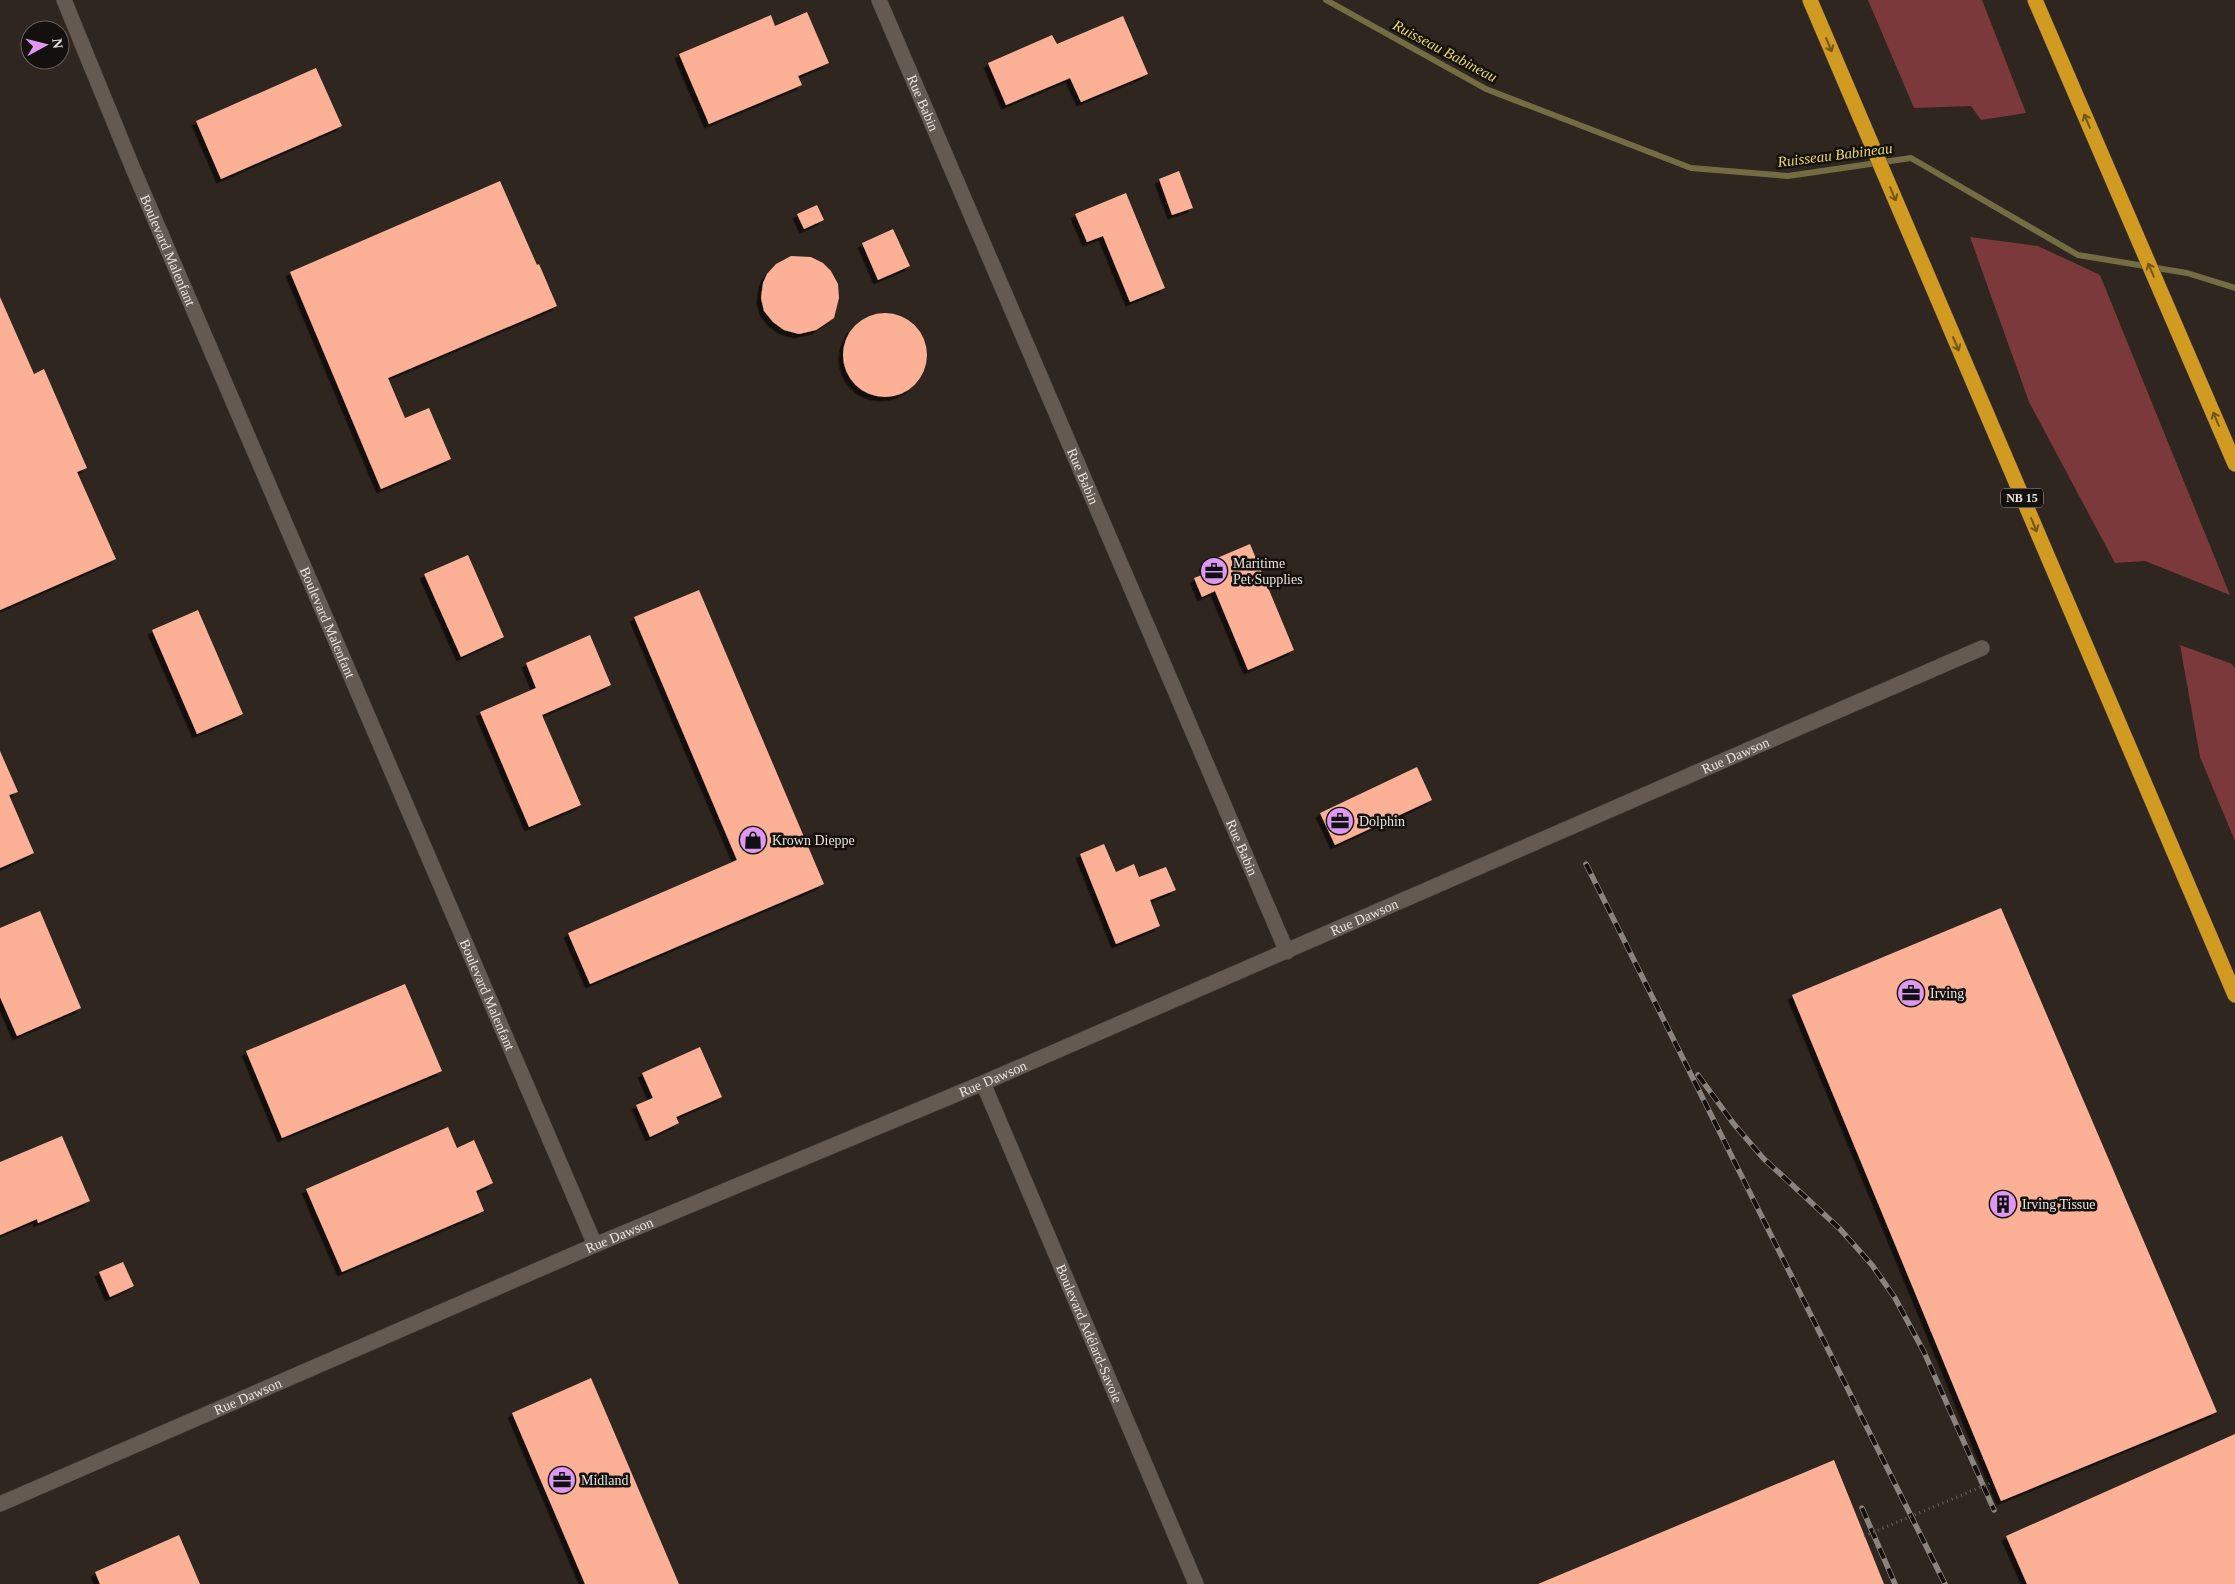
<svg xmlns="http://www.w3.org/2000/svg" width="2235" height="1584" font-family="Georgia,serif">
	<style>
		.green { fill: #7b393b }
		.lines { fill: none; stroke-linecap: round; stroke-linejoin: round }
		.stream { stroke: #746d44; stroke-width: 6 }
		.building { fill: #fcb197; filter: url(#shadow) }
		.minor-casing { stroke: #49423c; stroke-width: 16 }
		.highway-casing { stroke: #49423c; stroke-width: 16 }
		.minor { stroke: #645a52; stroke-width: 15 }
		.highway { stroke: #d19a20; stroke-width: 15 }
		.rail-casing { stroke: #8b837d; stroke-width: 5.5 }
		.rail { stroke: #14100d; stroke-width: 4; stroke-dasharray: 11; stroke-linecap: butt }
		.path-bridge { stroke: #6b635c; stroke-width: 3; stroke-dasharray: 1 4; stroke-linecap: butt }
		.oneway { stroke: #725516 }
		.labels { text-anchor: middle; stroke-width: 5; stroke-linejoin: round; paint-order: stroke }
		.shield { fill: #14100d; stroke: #a9a49f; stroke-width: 1 }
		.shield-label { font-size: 12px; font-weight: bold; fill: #e9e3de }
		.street-label { font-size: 14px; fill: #e9e3de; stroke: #14100d }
		.poi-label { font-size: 14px; fill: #e9e3de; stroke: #14100d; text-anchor: start }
		.water-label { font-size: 15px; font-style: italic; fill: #eddb5a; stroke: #14100d }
	</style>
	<defs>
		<filter id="shadow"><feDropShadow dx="-4.5" dy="4.5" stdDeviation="0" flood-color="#0009"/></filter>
	</defs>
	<rect width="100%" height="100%" fill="#2f261f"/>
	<path class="green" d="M1868 0H1982L2026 113 1981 120 1971 106 1914 108Z
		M1970 237 2038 246 2100 275 2230 595 2145 561 2115 563 2029 402Z
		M2180 645 2232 664 2235 668V841L2200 757Z"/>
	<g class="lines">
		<path class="stream" d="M1326 0 1486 89 1691 168 1788 176 1911 158 2078 255 2187 273 2235 288"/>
	</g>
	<path class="building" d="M807 12 829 63 798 76 802 85 709 124 679 54 771 15 775 26Z
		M1123 16 1148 74 1081 102 1070 78 1006 105 988 63 1052 35 1057 44Z
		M316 68 342 126 221 179 196 121Z
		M1179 171 1193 208 1172 215 1159 179Z
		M500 181 537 265 539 264 557 306 388 378 405 418 429 408 451 459 381 489 290 272Z
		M1126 193 1165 288 1130 302 1103 236 1087 242 1075 214Z
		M817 205 824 220 804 229 797 214Z
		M893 229 910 266 878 280 862 243Z
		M791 256 811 257 823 263 831 271 838 284 839 298 834 318 816 330 799 334 784 330 773 322 764 311 761 298 763 283 767 274 776 264Z
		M0 297 34 374 44 369 87 468 77 472 116 559 0 610Z
		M843 355a42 42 0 1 1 84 0a42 42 0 1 1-84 0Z
		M1250 544 1294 650 1248 670 1215 591 1202 597 1194 578 1207 573 1203 564Z
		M468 555 504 637 461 657 424 574Z
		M699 590 824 884 590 984 568 933 737 860 634 617Z
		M198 610 243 714 197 734 152 630Z
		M590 635 611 685 542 715 581 805 529 827 480 712 536 688 526 663Z
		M0 751 18 792 9 795 34 853 0 868Z
		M1417 767 1432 800 1335 845 1320 813Z
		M1104 844 1116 872 1134 864 1139 877 1166 867 1176 890 1150 900 1160 926 1116 944 1080 854Z
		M2001 908 2217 1412 2001 1501 1792 995Z
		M40 911 81 1008 17 1036 0 997V928Z
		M405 984 442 1071 282 1138 246 1051Z
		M700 1047 722 1097 676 1117 679 1123 650 1137 636 1105 653 1098 642 1073Z
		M448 1127 457 1148 474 1140 493 1183 476 1191 484 1211 342 1272 306 1189Z
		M62 1136 90 1201 38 1223 37 1219 0 1235V1162Z
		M123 1262 134 1286 110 1297 99 1272Z
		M591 1378 679 1584H585L512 1413Z
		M2235 1434V1584H2027L2006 1536Z
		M1834 1460 1884 1584H1538Z
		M179 1535 200 1584H100L95 1572Z"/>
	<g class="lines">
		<g class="minor-casing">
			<g id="minor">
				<path id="s1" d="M64 0 134 171 595 1245"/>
				<path id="s2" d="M879 0 1287 952"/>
				<path id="s3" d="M983 1083 1196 1584"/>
				<path id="s4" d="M0 1504 595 1245 983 1083 1982 648"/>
			</g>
		</g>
		<g class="highway-casing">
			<path id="highway" d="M1810 0 2235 995
				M2035 0 2235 464"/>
		</g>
		<use href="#minor" class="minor"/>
		<use href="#highway" class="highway"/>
		<g class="rail-casing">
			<path id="rail" d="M1586 864 1945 1584
				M1698 1075 1733 1123 1763 1158 1840 1229 1872 1265 1895 1298 1924 1352 1994 1510
				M1862 1508 1895 1584"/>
		</g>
		<use href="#rail" class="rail"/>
		<path class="path-bridge" d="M1864 1536 1993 1482"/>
	</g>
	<defs><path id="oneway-shaft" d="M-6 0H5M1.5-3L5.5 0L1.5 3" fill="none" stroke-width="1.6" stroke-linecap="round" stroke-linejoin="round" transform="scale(1.25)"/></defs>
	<g class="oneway">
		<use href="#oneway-shaft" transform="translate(1829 45) rotate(67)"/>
		<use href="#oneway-shaft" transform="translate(2087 121) rotate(-113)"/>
		<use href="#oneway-shaft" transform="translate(1893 194) rotate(67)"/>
		<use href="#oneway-shaft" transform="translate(2151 270) rotate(-113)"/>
		<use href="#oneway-shaft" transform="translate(1956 344) rotate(67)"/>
		<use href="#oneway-shaft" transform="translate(2216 419) rotate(-113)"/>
		<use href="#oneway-shaft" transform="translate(2034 525) rotate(67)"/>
	</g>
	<defs>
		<g id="office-disc" transform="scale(1.4375)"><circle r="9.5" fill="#de98f2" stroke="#14100d"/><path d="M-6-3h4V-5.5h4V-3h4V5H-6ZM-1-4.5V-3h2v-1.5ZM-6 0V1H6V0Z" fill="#111"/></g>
		<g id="shop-disc" transform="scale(1.4375)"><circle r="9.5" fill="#de98f2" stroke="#14100d"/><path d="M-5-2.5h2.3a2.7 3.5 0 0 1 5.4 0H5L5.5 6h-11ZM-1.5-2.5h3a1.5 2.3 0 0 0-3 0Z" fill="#111"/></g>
		<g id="building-disc" transform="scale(1.4375)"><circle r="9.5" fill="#de98f2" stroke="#14100d"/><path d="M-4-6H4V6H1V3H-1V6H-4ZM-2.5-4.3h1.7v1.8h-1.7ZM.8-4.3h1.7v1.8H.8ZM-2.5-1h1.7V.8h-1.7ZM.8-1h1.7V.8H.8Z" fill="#111"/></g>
	</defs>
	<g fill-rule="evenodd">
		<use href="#office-disc" x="1214" y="571"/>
		<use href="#office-disc" x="1340" y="821"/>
		<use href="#shop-disc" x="753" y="840"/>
		<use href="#office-disc" x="1911" y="993"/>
		<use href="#building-disc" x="2003" y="1204"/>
		<use href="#office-disc" x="562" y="1480"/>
	</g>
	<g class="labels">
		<rect class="shield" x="2001" y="488.5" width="42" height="19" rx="4"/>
		<g class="shield-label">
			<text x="2022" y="502">NB 15</text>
		</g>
		<g class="street-label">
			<text dy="5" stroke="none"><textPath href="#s2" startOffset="112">Rue Babin</textPath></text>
			<text dy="5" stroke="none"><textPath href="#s1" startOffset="271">Boulevard Malenfant</textPath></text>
			<text dy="5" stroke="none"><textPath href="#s2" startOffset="518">Rue Babin</textPath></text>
			<text dy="5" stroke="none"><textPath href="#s1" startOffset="676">Boulevard Malenfant</textPath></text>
			<text dy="5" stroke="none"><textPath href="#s4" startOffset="1890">Rue Dawson</textPath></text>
			<text dy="5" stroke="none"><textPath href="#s2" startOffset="922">Rue Babin</textPath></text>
			<text dy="5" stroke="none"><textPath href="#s4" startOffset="1485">Rue Dawson</textPath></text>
			<text dy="5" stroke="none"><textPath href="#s1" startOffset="1081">Boulevard Malenfant</textPath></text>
			<text dy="5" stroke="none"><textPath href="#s4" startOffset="1080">Rue Dawson</textPath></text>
			<text dy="5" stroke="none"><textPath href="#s4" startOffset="675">Rue Dawson</textPath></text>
			<text dy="5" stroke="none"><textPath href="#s3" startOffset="272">Boulevard Adélard-Savoie</textPath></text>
			<text dy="5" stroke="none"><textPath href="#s4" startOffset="270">Rue Dawson</textPath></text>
		</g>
		<g class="poi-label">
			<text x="1233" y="568">Maritime<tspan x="1233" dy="16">Pet Supplies</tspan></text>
			<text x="1359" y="826">Dolphin</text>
			<text x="772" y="845">Krown Dieppe</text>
			<text x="1930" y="998">Irving</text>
			<text x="2022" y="1209">Irving Tissue</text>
			<text x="581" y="1485">Midland</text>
		</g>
		<g class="water-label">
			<text transform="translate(1445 51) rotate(28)" y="5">Ruisseau Babineau</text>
			<text transform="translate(1835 155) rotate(-7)" y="5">Ruisseau Babineau</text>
		</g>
	</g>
	<g transform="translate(45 45) rotate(83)"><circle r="24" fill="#14100d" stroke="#696461"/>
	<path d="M0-4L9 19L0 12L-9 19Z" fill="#de98f2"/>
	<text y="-8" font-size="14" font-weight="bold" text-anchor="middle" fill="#e9e3de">N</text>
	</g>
</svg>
